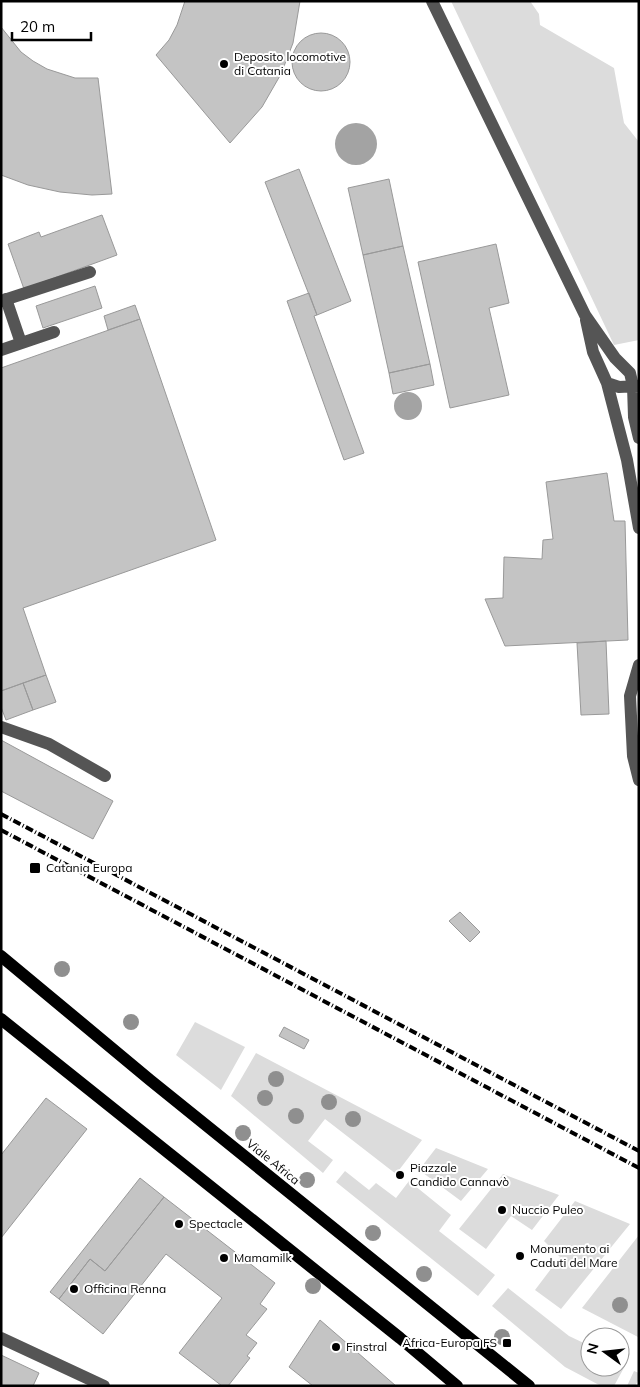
<svg xmlns="http://www.w3.org/2000/svg" width="640" height="1387" font-family="Mulish,sans-serif">
	<style>
		.green { fill: #dcdcdc }
		.water { fill: #a3a3a3 }
		.building { fill: #c4c4c4; stroke: #999 }
		.lines { fill: none; stroke-linecap: round; stroke-linejoin: round }
		.minor { stroke: #555; stroke-width: 12 }
		.major { stroke: #000; stroke-width: 12 }
		.rail { stroke: #000; stroke-width: 4; stroke-dasharray: 8 2.5 1 2.5; stroke-linecap: butt }
		.tree { fill: #8f8f8f }
		.poi-dot { fill: #000; stroke: #fff; stroke-width: 2 }
		.labels { text-anchor: middle; stroke-width: 4; stroke-linejoin: round; paint-order: stroke }
		.poi-label { font-size: 12px; fill: #000; stroke: #fff; text-anchor: start }
		.street-label { font-size: 12px; fill: #000; stroke: #fff }
	</style>
	<rect width="100%" height="100%" fill="#fff"/>
	<path class="green" d="M451 1H530L539 14 540 25 614 68 624 123 639 142V340L614 345Z
		M195 1022 245 1047 221 1090 176 1055Z
		M256 1053 422 1140 396 1174 325 1119 308 1141 333 1160 323 1173 231 1096Z
		M436 1148 488 1169 461 1201 419 1170Z
		M345 1171 369 1190 376 1183 396 1198 409 1181 451 1215 439 1231 495 1275 478 1296 336 1182Z
		M503 1174 559 1195 532 1230 511 1216 486 1249 459 1229Z
		M575 1201 630 1224 561 1309 535 1290 560 1257 544 1241Z
		M639 1235V1335L638 1337 582 1308Z
		M508 1288 569 1336 590 1346V1367H620V1361L626 1364 614 1386H601L565 1367 492 1306Z
		M634 1371 639 1373V1379L635 1386H627Z"/>
	<path class="water" d="M335 144a21 21 0 1 1 42 0a21 21 0 1 1-42 0Z
		M394 406a14 14 0 1 1 28 0a14 14 0 1 1-28 0Z"/>
	<path class="building" d="M185 1H300L293 43 281 74 262 107 230 143 156 55 169 40 177 25Z
		M1 27 21 52 33 61 47 69 75 78H98L112 194 92 195 60 192 28 185 1 175Z
		M292 62a29 29 0 1 1 58 0a29 29 0 1 1-58 0Z
		M299 169 351 301 317 315 265 182Z
		M389 179 403 246 363 255 348 188Z
		M102 215 117 255 24 289 8 244 39 232 41 237Z
		M496 244 509 303 489 308 509 395 450 408 418 262Z
		M403 246 430 364 389 373 363 255Z
		M95 286 102 308 43 328 36 306Z
		M309 293 317 315 314 316 364 453 344 460 287 301Z
		M135 305 140 319 108 330 104 316Z
		M140 319 216 540 23 608 46 675 1 691V368Z
		M430 364 434 385 393 394 389 373Z
		M607 473 614 521H625L628 640 505 646 485 599 503 598 504 557 542 559 543 540 553 539 546 482Z
		M606 641 609 714 581 715 577 643Z
		M46 675 56 702 33 710 23 683Z
		M23 683 33 710 6 720 1 707V691Z
		M1 740 113 801 93 839 1 791Z
		M460 912 480 932 470 942 449 921Z
		M284 1027 309 1040 304 1049 279 1036Z
		M46 1098 87 1129 1 1238V1155Z
		M140 1178 164 1197 105 1271 90 1259 59 1299 50 1292Z
		M164 1197 275 1283 260 1304 267 1309 246 1335 257 1343 247 1356 250 1358 228 1386H222L179 1353 222 1298 166 1254 103 1334 59 1299 90 1259 105 1271Z
		M320 1320 342 1339 396 1386H313L289 1367Z
		M1 1355 39 1373 33 1386H1Z"/>
	<g class="lines">
		<path class="minor" d="M432 1 585 315 615 358 630 373 633 386 634 417 639 438
			M6 299 21 343
			M1 301 90 272
			M586 320 593 352 607 383
			M1 350 54 332
			M639 386 619 387 607 383 627 460 639 528
			M639 665 630 696 633 756 639 780
			M1 727 49 744 105 776
			M1 1338 104 1386"/>
		<path class="major" d="M1 956 150 1080 529 1386
			M1 1019 400 1338 457 1386"/>
		<path class="rail" d="M1 814 639 1151
			M1 830 639 1168"/>
	</g>
	<g class="tree">
		<circle cx="62" cy="969" r="8"/>
		<circle cx="131" cy="1022" r="8"/>
		<circle cx="276" cy="1079" r="8"/>
		<circle cx="265" cy="1098" r="8"/>
		<circle cx="329" cy="1102" r="8"/>
		<circle cx="296" cy="1116" r="8"/>
		<circle cx="353" cy="1119" r="8"/>
		<circle cx="243" cy="1133" r="8"/>
		<circle cx="307" cy="1180" r="8"/>
		<circle cx="373" cy="1233" r="8"/>
		<circle cx="424" cy="1274" r="8"/>
		<circle cx="313" cy="1286" r="8"/>
		<circle cx="620" cy="1305" r="8"/>
		<circle cx="502" cy="1337" r="8"/>
	</g>
	<g class="poi-dot">
		<circle cx="224" cy="64" r="5"/>
		<rect x="29" y="862" width="12" height="12" rx="2.5"/>
		<circle cx="400" cy="1175" r="5"/>
		<circle cx="502" cy="1210" r="5"/>
		<circle cx="179" cy="1224" r="5"/>
		<circle cx="520" cy="1256" r="5"/>
		<circle cx="224" cy="1258" r="5"/>
		<circle cx="74" cy="1289" r="5"/>
		<rect x="502" y="1338" width="10" height="10" rx="2.5"/>
		<circle cx="336" cy="1347" r="5"/>
	</g>
	<g class="labels">
		<g class="poi-label">
			<text x="234" y="61">Deposito locomotive<tspan x="234" dy="14">di Catania</tspan></text>
			<text x="46" y="872">Catania Europa</text>
			<text x="410" y="1172">Piazzale<tspan x="410" dy="14">Candido Cannavò</tspan></text>
			<text x="512" y="1214">Nuccio Puleo</text>
			<text x="189" y="1228">Spectacle</text>
			<text x="530" y="1253">Monumento ai<tspan x="530" dy="14">Caduti del Mare</tspan></text>
			<text x="234" y="1262">Mamamilk</text>
			<text x="84" y="1293">Officina Renna</text>
			<text x="497" y="1347" text-anchor="end">Africa-Europa FS</text>
			<text x="346" y="1351">Finstral</text>
		</g>
		<g class="street-label">
			<text transform="translate(273 1162) rotate(39)" y="4">Viale Africa</text>
		</g>
	</g>
	<rect width="640" height="1387" fill="none" stroke="#000000" stroke-width="5"/>
	<g transform="translate(605 1352) rotate(285)"><circle r="24" fill="#ffffff" stroke="#999999"/>
	<path d="M0-4L9 19L0 12L-9 19Z" fill="#000000"/>
	<text y="-8" font-size="14" font-weight="bold" text-anchor="middle" fill="#000000">N</text>
	</g>
	<path d="M12 32v8h79v-8" fill="none" stroke="#000000" stroke-width="2.5"/>
	<text x="20" y="32" font-size="15" fill="#000000" stroke="#ffffff" stroke-width="4" paint-order="stroke">20 m</text>
</svg>
